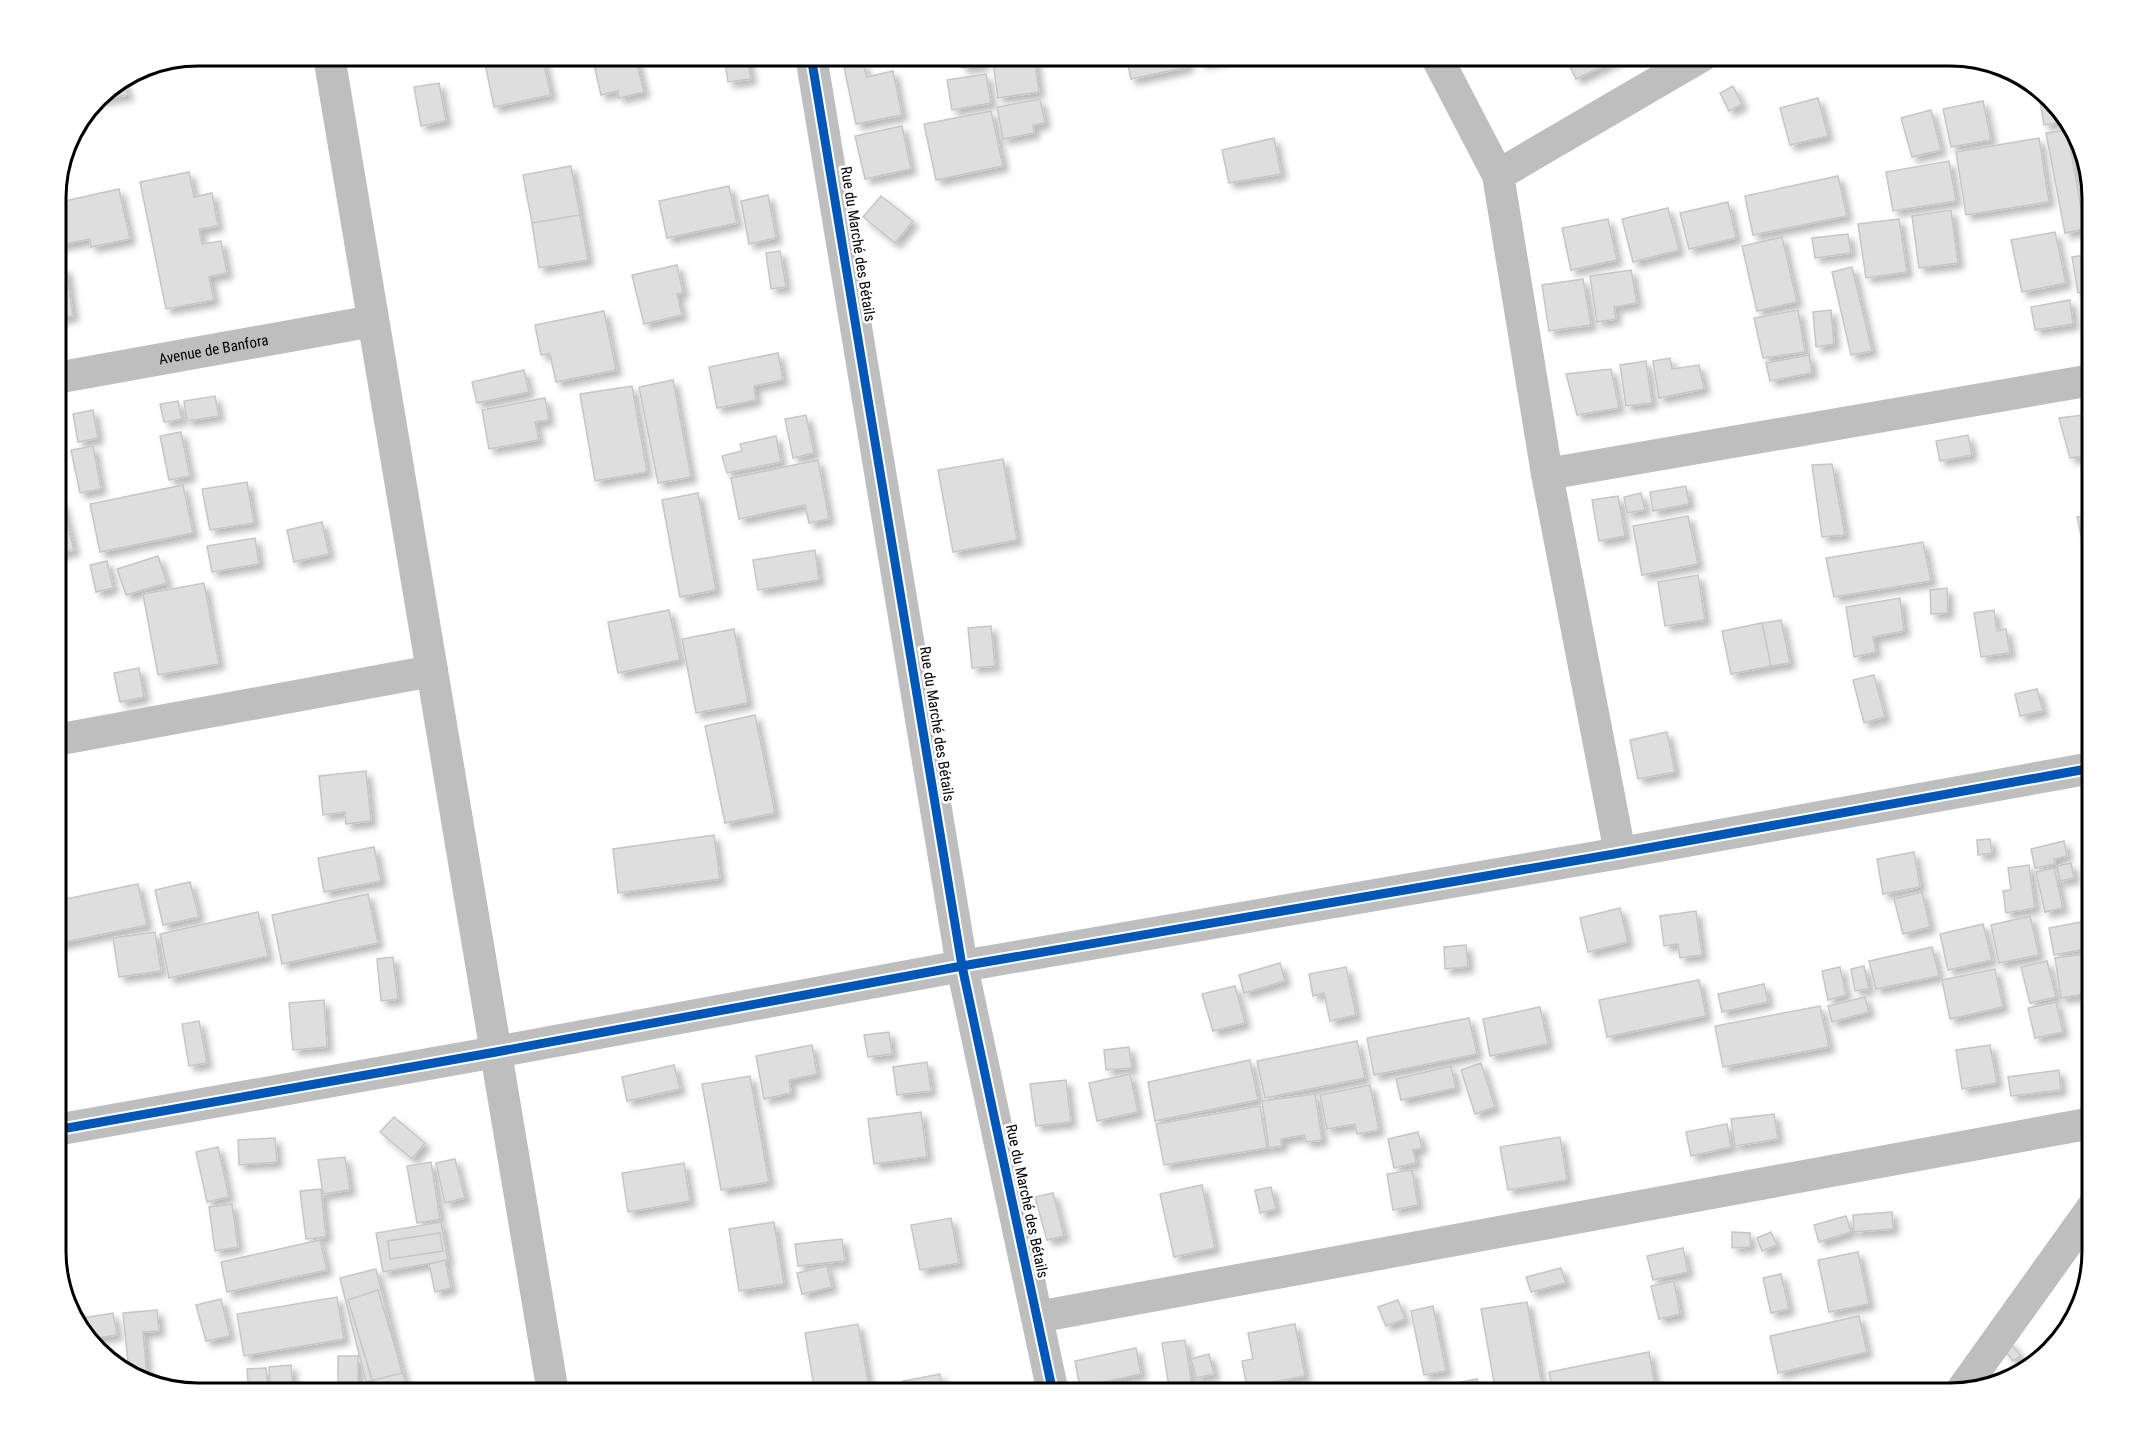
<svg xmlns="http://www.w3.org/2000/svg" width="2148" height="1449" font-family="'Roboto Condensed',sans-serif">
	<style>
		.building { fill: #dedede; stroke: #c6c6c6; stroke-width: 1.5; filter: url(#shadow) }
		.lines { fill: none; stroke-linecap: round; stroke-linejoin: round }
		.street { stroke: #bebebe; stroke-width: 32 }
		.cycleway-casing { stroke: #fff; stroke-width: 13 }
		.cycleway { stroke: #0057b8; stroke-width: 9 }
		.labels { text-anchor: middle; stroke-width: 5; stroke-linejoin: round; paint-order: stroke }
		.street-label { font-size: 15px; fill: #000; stroke: #fff }
		.rim { fill: none; stroke: #000; stroke-width: 3 }
	</style>
	<defs>
		<filter id="shadow"><feDropShadow dx="5.5" dy="5.5" stdDeviation="3" flood-color="#0004"/></filter>
	</defs>
	<rect width="100%" height="100%" fill="#fff"/>
	<path class="building" d="M522 56H542L551 95 494 107 485 63Z
		M592 56H635L644 92 619 98 618 91 601 95Z
		M724 56H747L751 79 728 82Z
		M960 56H982L983 65 962 68Z
		M992 56H1034L1039 92 998 98Z
		M1126 56H1185L1188 67 1131 79Z
		M1200 56H1238L1201 63Z
		M1565 56H1624L1576 79Z
		M863 63 867 77 893 71 902 115 856 124 844 67Z
		M986 74 991 103 952 110 947 80Z
		M123 80 128 95 97 100V97Z
		M439 83 446 121 421 126 414 87Z
		M1733 86 1742 104 1729 111 1720 93Z
		M2038 89 2068 121 2044 125Z
		M1818 98 1828 136 1790 145 1780 108Z
		M1040 99 1045 123 1033 125 1034 133 1003 139 997 107Z
		M1983 101 1991 140 1951 147 1943 109Z
		M1931 110 1941 150 1912 157 1901 118Z
		M991 111 1003 166 936 180 924 124Z
		M902 126 911 169 865 179 855 136Z
		M2067 130 2085 229 2065 233 2046 133Z
		M1274 138 1281 174 1229 183 1222 150Z
		M2039 138 2049 202 1966 215 1956 152Z
		M1949 161 1956 201 1893 211 1886 172Z
		M571 166 580 215 532 223 523 175Z
		M189 172 194 197 212 193 218 226 199 229 202 244 221 241 227 273 209 277 214 300 166 309 140 182Z
		M1838 176 1847 216 1753 235 1745 196Z
		M729 186 737 223 667 238 659 201Z
		M119 189 130 239 91 247 90 239 56 246V225L65 223 60 202Z
		M768 195 776 238 749 244 741 201Z
		M881 196 913 221 895 243 863 217Z
		M1728 202 1736 238 1689 249 1680 213Z
		M1668 208 1679 250 1633 262 1622 219Z
		M1951 210 1958 263 1919 268 1912 216Z
		M580 215 588 260 539 268 532 223Z
		M1608 219 1617 260 1571 270 1562 228Z
		M1899 219 1907 272 1866 278 1858 224Z
		M2055 232 2066 283 2022 292 2011 240Z
		M1848 234 1851 253 1815 258 1812 238Z
		M1782 237 1797 302 1757 311 1742 246Z
		M780 251 786 287 771 289 766 253Z
		M2092 254V291L2078 293 2072 257Z
		M677 265 683 293 677 294 682 315 644 324 632 275Z
		M1852 267 1872 351 1851 355 1832 272Z
		M66 268 73 316 56 319V269Z
		M1631 270 1637 303 1614 307 1616 319 1597 322 1590 276Z
		M1583 279 1591 325 1549 331 1542 285Z
		M2070 300 2073 324 2035 330 2031 307Z
		M1798 310 1805 352 1763 358 1754 318Z
		M1831 310 1834 344 1816 347 1813 312Z
		M604 311 616 370 556 382 550 354 541 355 535 325Z
		M778 353 783 380 754 386 756 400 717 408 709 367Z
		M1809 355 1812 373 1770 381 1766 363Z
		M1670 358 1672 369 1699 365 1704 389 1659 398 1653 361Z
		M1646 361 1652 403 1626 406 1620 365Z
		M1611 369 1619 408 1577 415 1566 374Z
		M524 370 529 392 477 403 472 382Z
		M673 380 691 477 658 483 639 387Z
		M632 386 647 472 595 481 580 394Z
		M215 396 219 416 187 421 184 401Z
		M545 398 549 420 535 422 539 440 489 449 482 410Z
		M178 401 182 419 164 422 160 404Z
		M93 410 98 438 78 442 73 414Z
		M2092 414V455L2070 458 2059 418Z
		M806 415 814 453 793 458 785 419Z
		M181 432 190 476 169 480 160 436Z
		M1968 435 1972 455 1940 461 1936 441Z
		M776 436 781 462 727 473 722 456 742 451 740 444Z
		M93 446 101 489 80 493 71 450Z
		M1003 459 1017 540 953 552 938 470Z
		M818 460 829 519 809 523 805 505 739 519 731 478Z
		M1832 464 1845 535 1822 537 1812 465Z
		M247 482 254 523 210 530 202 489Z
		M183 485 193 533 100 552 90 504Z
		M1686 486 1689 504 1653 511 1650 492Z
		M698 493 716 590 680 597 662 500Z
		M1641 493 1645 510 1627 513 1624 497Z
		M1618 496 1625 536 1599 541 1592 500Z
		M62 502 74 550 56 554V503Z
		M2092 515V548L2084 549 2077 517Z
		M1688 516 1698 564 1642 575 1633 526Z
		M322 522 329 554 294 562 287 530Z
		M255 538 259 564 212 572 207 546Z
		M1923 542 1931 581 1834 597 1826 558Z
		M815 550 819 580 758 590 753 560Z
		M158 556 167 583 126 595 117 569Z
		M107 561 113 588 96 592 90 565Z
		M2084 562H2092V610Z
		M1698 575 1705 620 1665 626 1658 582Z
		M204 583 219 664 158 675 143 594Z
		M1947 588 1948 613 1931 614 1930 590Z
		M1900 598 1904 631 1873 637 1876 652 1854 657 1846 607Z
		M669 610 680 660 618 673 608 622Z
		M1994 610 1997 631 2006 629 2010 653 1981 657 1974 613Z
		M1781 620 1790 663 1771 666 1762 623Z
		M1762 623 1771 666 1731 674 1722 631Z
		M991 626 995 666 972 668 968 628Z
		M734 629 748 703 696 713 682 639Z
		M139 668 144 697 120 702 114 673Z
		M1874 675 1885 717 1864 723 1853 680Z
		M2037 689 2043 711 2020 716 2015 694Z
		M755 715 775 813 725 823 705 726Z
		M1667 732 1675 772 1638 779 1630 740Z
		M366 771 371 821 346 824 345 812 323 815 319 776Z
		M714 835 720 879 618 893 613 849Z
		M1990 839 1992 853 1978 855 1977 840Z
		M2064 841 2067 856 2054 859 2055 864 2035 868 2031 849Z
		M374 847 381 881 324 892 318 858Z
		M1914 852 1920 887 1883 894 1877 859Z
		M2071 863 2074 878 2060 881 2057 866Z
		M2029 865 2035 908 2006 913 2003 891 2011 890 2008 868Z
		M2054 868 2063 908 2045 912 2036 872Z
		M190 882 199 917 163 925 155 890Z
		M138 884 147 925 56 944V901Z
		M1922 892 1930 927 1903 934 1894 899Z
		M368 894 378 943 282 964 272 915Z
		M1620 908 1628 942 1588 952 1580 918Z
		M1696 911 1702 955 1680 958 1678 944 1664 946 1660 916Z
		M258 912 268 956 169 978 160 934Z
		M2030 916 2039 955 1999 963 1991 925Z
		M2092 920V948L2054 955 2049 928Z
		M1983 924 1992 960 1948 970 1940 934Z
		M155 932 161 971 119 977 113 938Z
		M1466 945 1468 967 1445 969 1444 947Z
		M1932 947 1939 976 1876 989 1869 961Z
		M2092 953V993L2061 998 2055 958Z
		M393 957 398 999 381 1001 377 959Z
		M2047 961 2056 997 2030 1003 2021 967Z
		M1280 963 1285 981 1244 993 1239 975Z
		M1864 966 1869 989 1855 991 1851 969Z
		M1346 967 1356 1015 1330 1021 1324 993 1313 996 1309 974Z
		M1840 967 1846 995 1828 1000 1822 971Z
		M1995 969 2003 1007 1950 1019 1942 980Z
		M1699 980 1706 1016 1607 1037 1599 1000Z
		M1764 984 1768 1002 1722 1012 1718 994Z
		M1235 986 1245 1023 1213 1031 1202 994Z
		M1865 997 1869 1012 1832 1022 1828 1006Z
		M324 1000 327 1047 293 1050 289 1003Z
		M2056 1002 2063 1032 2035 1038 2028 1008Z
		M1820 1006 1829 1047 1723 1067 1715 1026Z
		M1540 1007 1548 1044 1490 1056 1483 1019Z
		M1469 1018 1477 1054 1374 1075 1367 1038Z
		M199 1021 207 1063 189 1066 182 1024Z
		M889 1032 892 1054 868 1057 864 1035Z
		M1357 1041 1365 1078 1265 1098 1257 1061Z
		M812 1045 817 1074 789 1080 791 1093 764 1099 756 1056Z
		M1990 1045 1997 1083 1962 1089 1956 1050Z
		M1129 1047 1132 1068 1106 1070 1104 1050Z
		M1250 1060 1258 1100 1155 1121 1148 1082Z
		M927 1062 931 1091 897 1095 893 1067Z
		M1481 1063 1495 1107 1475 1114 1461 1070Z
		M674 1065 680 1089 627 1101 622 1077Z
		M1451 1066 1456 1088 1401 1100 1396 1079Z
		M2059 1070 2061 1090 2011 1096 2008 1077Z
		M1130 1074 1138 1112 1097 1121 1089 1083Z
		M750 1076 769 1182 721 1190 702 1084Z
		M1066 1080 1071 1122 1036 1126 1030 1084Z
		M1370 1085 1379 1130 1357 1134 1355 1124 1327 1129 1320 1095Z
		M1315 1094 1322 1140 1306 1142 1304 1135 1281 1139 1282 1146 1269 1148 1262 1101Z
		M1260 1106 1267 1148 1164 1165 1156 1124Z
		M921 1112 927 1157 874 1164 868 1119Z
		M1774 1114 1778 1139 1735 1146 1731 1119Z
		M394 1117 425 1143 412 1159 380 1132Z
		M1727 1124 1731 1147 1691 1156 1686 1132Z
		M1418 1132 1422 1148 1413 1150 1416 1163 1394 1168 1388 1139Z
		M1560 1137 1567 1180 1508 1190 1500 1147Z
		M275 1138 277 1162 239 1165 238 1140Z
		M218 1147 229 1197 207 1202 196 1152Z
		M345 1157 350 1190 323 1194 318 1160Z
		M455 1159 465 1198 445 1203 436 1163Z
		M431 1162 440 1219 417 1223 407 1166Z
		M684 1163 690 1201 628 1212 622 1173Z
		M1412 1170 1418 1205 1393 1210 1387 1174Z
		M1202 1185 1215 1248 1174 1257 1160 1194Z
		M1271 1187 1276 1209 1260 1213 1255 1190Z
		M321 1189 326 1237 306 1239 300 1191Z
		M1053 1193 1064 1236 1047 1240 1035 1197Z
		M232 1204 238 1247 215 1251 209 1207Z
		M1892 1212 1893 1229 1854 1232 1853 1215Z
		M1846 1216 1851 1232 1819 1242 1814 1225Z
		M951 1218 959 1263 920 1270 911 1225Z
		M441 1222 448 1260 383 1272 376 1233Z
		M774 1222 784 1284 739 1291 729 1229Z
		M1732 1232 1750 1233V1247L1732 1248Z
		M1771 1232 1777 1245 1762 1251 1757 1238Z
		M440 1233 443 1251 390 1259 388 1241Z
		M842 1239 845 1261 798 1266 795 1244Z
		M320 1240 327 1270 227 1292 221 1262Z
		M1683 1248 1688 1272 1653 1280 1647 1256Z
		M1858 1252 1869 1304 1829 1312 1818 1260Z
		M445 1260 451 1288 435 1292 429 1264Z
		M827 1266 832 1287 802 1294 797 1273Z
		M1561 1268 1566 1283 1531 1292 1526 1277Z
		M376 1269 402 1373 366 1382 340 1278Z
		M1781 1274 1789 1309 1771 1313 1763 1278Z
		M1674 1281 1680 1314 1659 1319 1651 1286Z
		M378 1290 406 1384 376 1393 348 1300Z
		M337 1297 344 1339 244 1356 237 1314Z
		M221 1299 230 1336 206 1341 196 1305Z
		M1398 1300 1405 1319 1386 1326 1378 1307Z
		M1527 1302 1543 1393H1496L1481 1309Z
		M1433 1306 1446 1371 1424 1375 1411 1311Z
		M157 1310 159 1331 143 1332 147 1375 140 1376 129 1373 123 1313Z
		M113 1313 117 1335 91 1339 76 1324 75 1319Z
		M1859 1316 1867 1352 1778 1373 1770 1336Z
		M858 1324 870 1393H815L805 1333Z
		M1295 1324 1305 1376 1247 1387 1242 1361 1253 1359 1248 1333Z
		M1185 1340 1193 1393H1170L1162 1343Z
		M2009 1341 2021 1356 2013 1361 2001 1346Z
		M1136 1348 1141 1374 1080 1387 1075 1361Z
		M1649 1352 1656 1391 1641 1393H1553L1549 1372Z
		M1209 1354 1214 1374 1196 1378 1191 1359Z
		M338 1356H358V1393H338Z
		M291 1365 293 1393H271L269 1367Z
		M266 1368 269 1393H249L247 1369Z
		M940 1374 944 1393H906L903 1381Z
		M1477 1379 1480 1393H1432L1431 1388Z
		M1209 1381 1212 1393H1196L1193 1385Z
		M383 1386 385 1393H357L356 1392Z
		M350 1387 351 1393H321V1392Z
		M1714 1388 1715 1393H1674Z"/>
	<g class="lines">
		<g class="street">
			<path d="M329 56 553 1393"/>
			<path d="M811 56 962 966 1053 1393"/>
			<path d="M1436 56 1498 175 1547 474"/>
			<path d="M1498 175 1702 56"/>
			<path id="s1" d="M56 378 373 321"/>
			<path d="M56 740 432 671"/>
			<path d="M1620 853 1547 474 2092 380"/>
			<path d="M56 1130 496 1052 962 966 1620 853 2092 768"/>
			<path d="M1037 1317 2092 1123"/>
			<path d="M1961 1391 2092 1208"/>
		</g>
		<g class="cycleway-casing">
			<path id="cycleway" d="M811 56 962 966 1053 1393
				M56 1130 496 1052 962 966 1620 853 2092 768"/>
		</g>
		<use href="#cycleway" class="cycleway"/>
	</g>
	<g class="labels">
		<g class="street-label">
			<text transform="translate(858 244) rotate(81)" y="5">Rue du Marché des Bétails</text>
			<text dy="5" stroke="none"><textPath href="#s1" startOffset="160">Avenue de Banfora</textPath></text>
			<text transform="translate(937 724) rotate(81)" y="5">Rue du Marché des Bétails</text>
			<text transform="translate(1027 1201) rotate(78)" y="5">Rue du Marché des Bétails</text>
		</g>
	</g>
	<path d="M0 0H2148V1449H0ZM198 66H1950A132 132 0 0 1 2082 198V1251A132 132 0 0 1 1950 1383H198A132 132 0 0 1 66 1251V198A132 132 0 0 1 198 66Z" fill="#fff" fill-rule="evenodd"/>
	<path class="rim" d="M198 66H1950A132 132 0 0 1 2082 198V1251A132 132 0 0 1 1950 1383H198A132 132 0 0 1 66 1251V198A132 132 0 0 1 198 66Z"/>
</svg>
